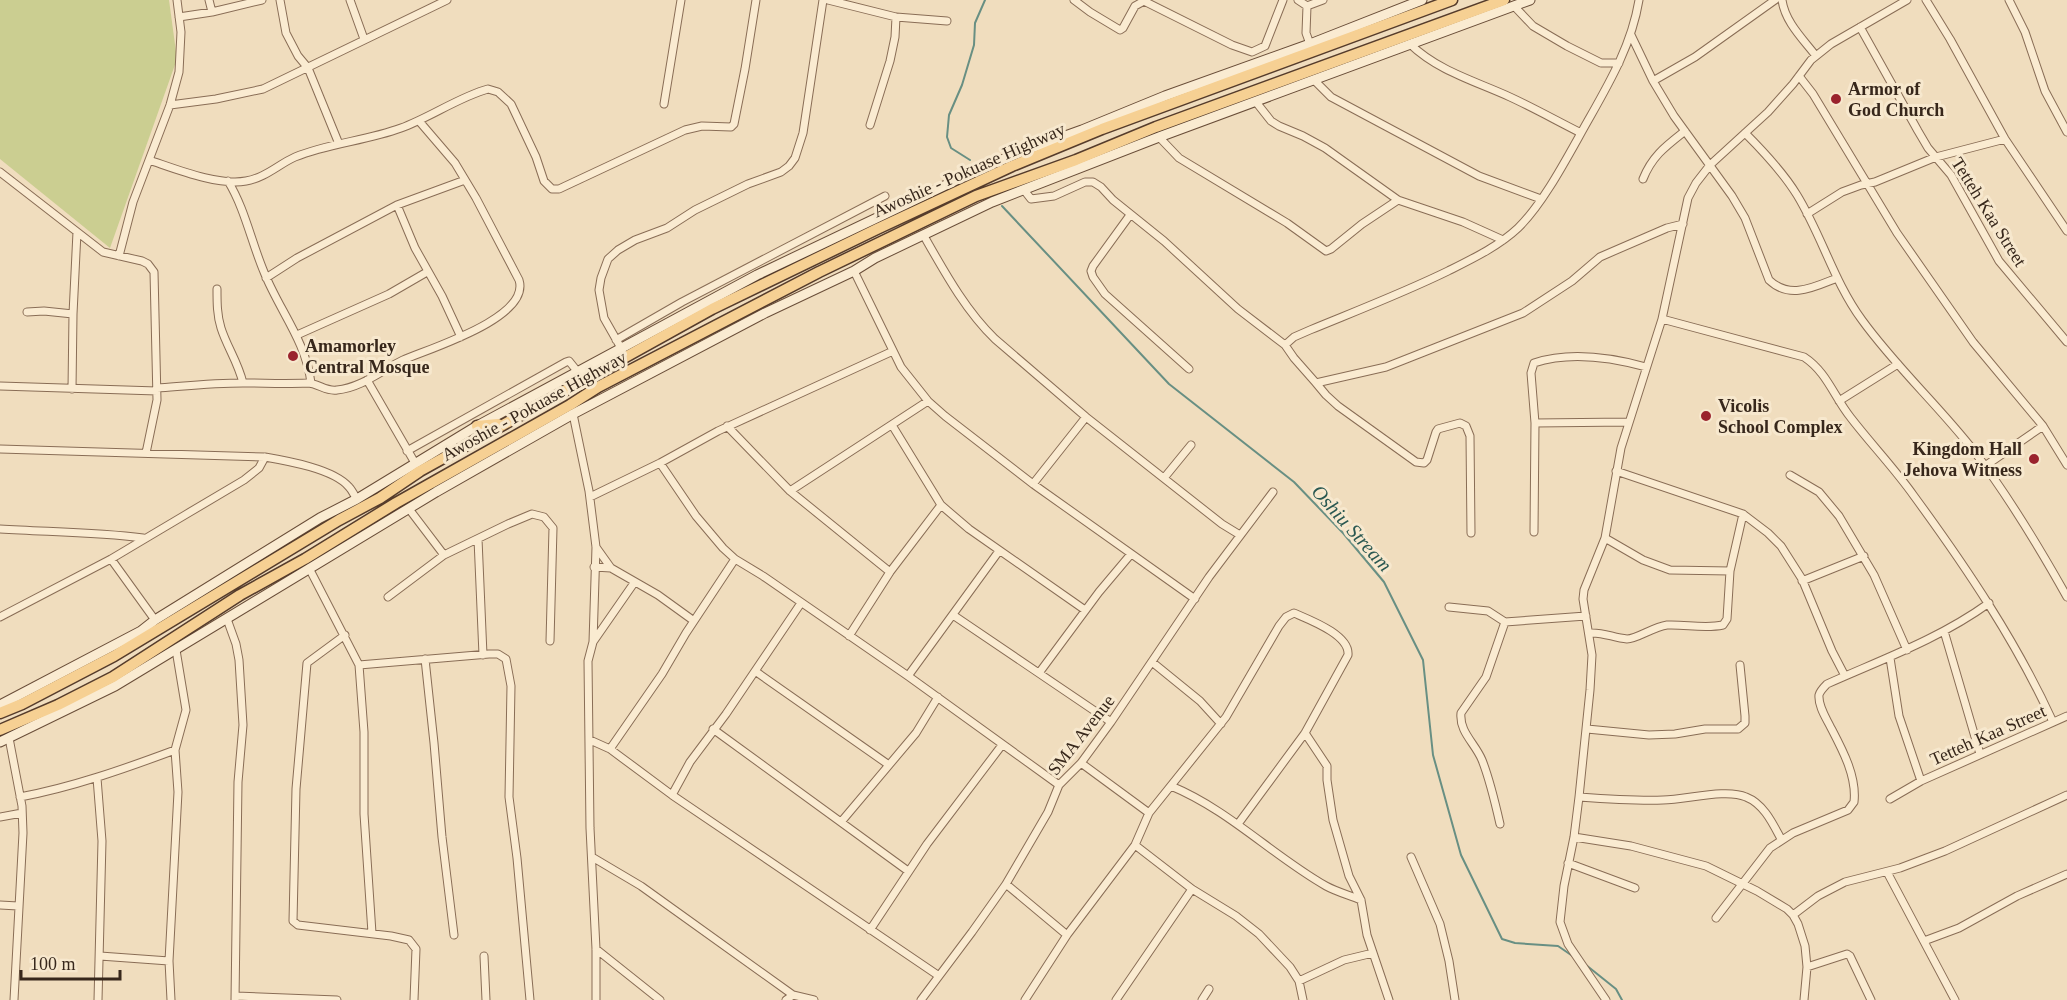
<svg xmlns="http://www.w3.org/2000/svg" width="2067" height="1000" font-family="Georgia,serif">
	<style>
		.green { fill: #cbce91 }
		.lines { fill: none; stroke-linecap: round; stroke-linejoin: round }
		.stream { stroke: #688f83; stroke-width: 2 }
		.street-casing { stroke: #896d56; stroke-width: 9 }
		.secondary-casing { stroke: #6a4e39; stroke-width: 11 }
		.primary-casing { stroke: #563c2b; stroke-width: 13 }
		.street { stroke: #faebd1; stroke-width: 7 }
		.secondary { stroke: #faebd1; stroke-width: 9 }
		.primary { stroke: #f6d093; stroke-width: 10 }
		.poi-dot { fill: #9a232d; stroke: #f7e8ce; stroke-width: 2 }
		.labels { text-anchor: middle; stroke-width: 6; stroke-linejoin: round; paint-order: stroke }
		.poi-label { font-size: 18px; font-weight: bold; fill: #37271b; stroke: #f7e8ce; text-anchor: start }
		.street-label { font-size: 18px; fill: #37271b; stroke: #f7e8ce }
		.water-label { font-size: 20px; font-style: italic; fill: #2a5851; stroke: #f7e8ce }
	</style>
	<rect width="100%" height="100%" fill="#f0ddbe"/>
	<path class="green" d="M0 0H169L177 59 110 248 0 159Z"/>
	<g class="lines">
		<path class="stream" d="M970 160 951 148 947 137 949 115 962 85 974 45 975 23 985 0
			M1002 206 1169 384 1294 482 1343 533 1384 582 1423 660 1433 755 1461 855 1502 939 1515 943 1558 946 1574 957
			M1586 965 1616 989 1622 1000"/>
		<g class="street-casing">
			<path id="street" d="M209 0 212 12
				M280 0 286 33 298 56 308 68 339 144
				M350 0 364 39
				M828 0 896 17 947 21
				M1074 0 1090 12 1120 30 1123 28 1135 6 1144 1 1232 45 1252 52 1265 46 1283 0
				M1298 0 1307 6 1323 0
				M1782 0C1785 22 1803 39 1816 56
				M1926 0 1950 39 2005 139 2067 231
				M2009 0 2025 32 2045 91 2067 132
				M1307 6 1306 33 1310 44
				M1514 6 1533 26 1567 46 1601 63H1619
				M179 17 212 12 262 0
				M1860 27 1918 131 1928 148 1951 175 1999 261 2067 342
				M1631 35 1653 81 1674 116 1732 196 1745 218 1769 280C1790 300 1814 287 1837 278
				M1410 44C1438 71 1475 81 1510 97 1534 108 1557 121 1581 133
				M1799 76 1813 94 1897 233 1973 342 2043 426 2067 465
				M1314 80 1331 97 1479 176 1541 199
				M1653 81 1695 57 1775 0
				M1256 102 1271 121 1279 126 1303 136 1325 148 1398 200 1463 222 1503 240
				M664 104 681 0
				M170 105 216 99 263 89 447 0
				M870 125 890 61 895 37 896 17
				M1745 133C1764 152 1783 172 1797 195 1822 236 1834 282 1862 320 1896 367 1939 406 1974 451 2009 497 2039 547 2067 597
				M1159 137 1179 158 1287 223 1326 251 1331 249 1362 224 1398 200
				M149 160C176 169 218 186 246 181 265 178 279 164 295 157 329 143 366 141 401 128 429 118 461 96 488 89L498 92 511 104 536 157 544 181 552 189H559L685 130 702 126 731 127 734 124 745 69 756 0
				M0 172 103 252 142 261 148 264 154 272 157 400 146 453
				M1643 179C1652 156 1666 146 1685 131
				M228 181C245 209 251 241 264 272 279 310 306 341 311 383
				M1024 190 1031 199 1054 196 1085 182H1093L1101 187 1113 200 1164 241 1238 309 1285 345 1294 358 1316 383 1386 367 1523 313 1572 281 1600 257 1667 228 1683 224
				M397 205 415 248 442 296 461 337
				M1807 214 1842 192 1861 185 1875 182 1936 157 2005 139
				M1130 215 1093 266 1091 271 1093 277 1105 294 1189 369
				M924 236C944 271 965 310 995 339L1086 417 1222 524 1240 535
				M119 256 133 202 170 105 179 72 181 32 177 0
				M854 271 901 367 928 401 945 416 1033 484 1195 599
				M266 278 297 258 397 205 465 180
				M217 289C217 303 217 315 221 328 227 347 238 362 243 383
				M27 312 44 311 73 314
				M1662 319 1804 357C1827 372 1834 397 1851 418 1871 444 1895 469 1914 496 1966 567 2016 641 2053 722
				M297 335 389 294 427 272
				M616 340 682 302 885 196
				M1285 345 1294 337 1310 330C1356 311 1403 293 1448 271 1472 259 1499 246 1518 228 1545 202 1571 150 1590 117 1611 80 1632 43 1639 0
				M621 348 604 318 599 290 601 278 608 259 618 250 635 240 667 228 695 210 748 184 781 172 789 166 795 158 803 133 823 0
				M367 380 415 463
				M1316 383 1326 395 1338 406 1416 462 1424 463 1427 460 1436 432 1438 429 1460 423 1466 426 1470 436 1471 533
				M0 386 157 391
				M157 388C185 386 214 383 243 383 265 383 286 384 307 383 318 383 326 392 337 390 361 388 382 370 403 360 428 349 531 318 519 280L476 198 455 163 419 121
				M72 389 73 314 77 232
				M1839 401 1898 364
				M573 414 589 491 596 547 593 642 588 661 590 828 596 949V1000
				M1535 423 1628 422
				M892 425 941 505 969 529 1085 610
				M727 426 790 491 890 572
				M0 449 265 457C288 461 334 469 349 487 352 490 354 495 357 499
				M407 451 566 362 569 361 577 371
				M660 463 696 516 723 548 735 559 763 576 908 676 1059 785
				M1985 466 2043 426
				M1616 471 1743 514 1768 533 1781 546 1802 579 1832 651 1845 676
				M1790 475 1819 492 1839 516 1874 575 1907 650
				M1164 478 1191 445
				M1033 484 1086 417
				M790 491 928 401
				M590 497 660 463 718 431 893 351
				M409 509 444 555
				M0 529C48 532 96 532 143 538
				M1534 532 1535 423 1531 373 1534 363C1570 351 1610 357 1646 367
				M1605 538 1643 560 1670 570 1730 571
				M478 539 483 655
				M596 547 611 568
				M111 559 155 620
				M594 567 611 568 658 595 694 621
				M309 568 359 665 364 732V814L372 933
				M1802 581 1864 556
				M388 597 444 555 508 524 532 514 544 517 553 528 550 641
				M1449 607 1488 611 1505 622 1586 616
				M953 615 1111 722
				M0 617 111 559 185 515 244 480 259 468 265 457
				M227 619 236 644 239 660 243 725 238 782 235 1000
				M1944 631 1980 754
				M1590 633C1603 632 1614 638 1627 639 1637 639 1653 627 1667 625 1685 624 1704 629 1723 625L1727 619 1730 571 1743 514
				M345 635 307 663 296 789 293 921 298 925 391 936 409 940 416 949 414 1000
				M849 636 890 572 941 505
				M593 642 634 583
				M1890 658 1899 716 1921 781
				M425 659 434 743 442 837 454 935
				M1152 662 1200 701 1221 724
				M359 665 489 654H498L506 659 511 686 509 797 517 858 530 1000
				M755 671 889 765
				M1039 673 1099 592 1131 554
				M908 676 999 551
				M713 729 908 871
				M1587 729 1649 735 1675 734 1705 729H1738L1745 723V716L1740 665
				M1305 733 1327 766V780L1333 820 1349 876 1361 900 1367 935 1389 1000
				M9 738 22 806 23 833 14 1000
				M590 740 610 749 672 795 939 976
				M610 749 662 674 686 633 735 559
				M1081 763 1149 813
				M97 778 102 841 98 1000
				M1171 786C1229 810 1273 856 1326 886 1337 892 1349 895 1361 900
				M672 795 690 762 726 714 801 603
				M20 797C73 787 124 769 175 750
				M1579 797C1607 799 1635 801 1663 800 1686 800 1726 788 1746 797 1764 804 1773 824 1781 839
				M1890 799 1921 781 2067 716
				M0 817 22 813
				M841 822 916 733 938 697
				M1500 824C1495 802 1490 780 1482 760 1475 743 1459 732 1461 713L1486 677 1505 622
				M1574 837 1631 846 1706 866 1757 891 1787 909 1793 915 1798 924 1805 946 1807 967 1804 1000
				M1135 845 1192 889 1236 916 1259 934 1290 967 1299 981 1303 1000
				M592 857 641 886 793 995
				M1411 857 1440 924 1449 961 1455 1000
				M1568 863 1635 888
				M1887 872 1955 1000
				M1006 884 1067 935
				M0 905 18 906
				M1793 915 1818 896 1845 882 1900 868 1945 851 2067 795
				M1716 918 1770 848 1793 833 1848 810 1854 802C1857 776 1842 749 1830 726 1826 718 1818 706 1819 695 1820 691 1824 687 1827 684 1883 659 1939 639 1989 603
				M870 930 927 844 1002 745
				M1924 941 1959 928 2017 896 2067 874
				M596 949 660 1000
				M100 956 169 961
				M484 956 486 1000
				M1807 967 1847 954 1850 956 1871 1000
				M1299 981 1344 960 1373 953
				M236 996 337 1000
				M171 1000 169 961 178 792 175 750 186 710 176 650
				M786 1000 793 995 814 1000
				M921 1000 972 932 1006 884 1048 812 1059 785 1081 763 1111 722 1209 577 1273 492
				M1025 1000 1067 935 1135 845 1149 813 1226 717 1279 626 1286 617 1294 613C1310 620 1350 635 1348 655L1305 733 1238 824
				M1116 1000 1192 889
				M1202 1000 1209 989
				M1606 1000 1568 944 1560 922 1564 886 1574 837 1579 797 1590 690 1592 655 1583 599 1584 590 1605 538 1621 448 1662 319 1688 198 1696 183 1710 165 1768 112 1793 84 1811 60 1831 44 1907 0"/>
		</g>
		<g class="secondary-casing">
			<path id="secondary" d="M0 705 141 631 155 620 320 518 357 499 477 426 757 275 967 175 1018 153 1082 130 1165 96 1310 44 1422 0
				M0 742 115 686 436 492 573 414 765 313 854 271 875 258 992 202 1159 137 1530 0"/>
		</g>
		<g class="primary-casing">
			<path id="primary" d="M477 426 498 424
				M0 713 22 704 114 656 339 520 380 498 420 471 712 309 877 229 1012 166 1102 129 1452 0
				M0 730 58 705 113 677 240 595 305 559 396 503 570 405 598 387 819 272 976 196 1076 160 1156 127 1504 0"/>
		</g>
		<use href="#street" class="street"/>
		<use href="#secondary" class="secondary"/>
		<use href="#primary" class="primary"/>
	</g>
	<g class="poi-dot">
		<circle cx="1836" cy="99" r="6"/>
		<circle cx="293" cy="356" r="6"/>
		<circle cx="1706" cy="416" r="6"/>
		<circle cx="2034" cy="459" r="6"/>
	</g>
	<g class="labels">
		<g class="poi-label">
			<text x="1848" y="95">Armor of<tspan x="1848" dy="21">God Church</tspan></text>
			<text x="305" y="352">Amamorley<tspan x="305" dy="21">Central Mosque</tspan></text>
			<text x="1718" y="412">Vicolis<tspan x="1718" dy="21">School Complex</tspan></text>
			<text x="2022" y="455" text-anchor="end">Kingdom Hall<tspan x="2022" dy="21">Jehova Witness</tspan></text>
		</g>
		<g class="street-label">
			<text transform="translate(969 170) rotate(-24)" y="6">Awoshie - Pokuase Highway</text>
			<text transform="translate(1989 212) rotate(58)" y="6">Tetteh Kaa Street</text>
			<text transform="translate(534 406) rotate(-29)" y="6">Awoshie - Pokuase Highway</text>
			<text transform="translate(1081 735) rotate(-52)" y="6">SMA Avenue</text>
			<text transform="translate(1988 735) rotate(-24)" y="6">Tetteh Kaa Street</text>
		</g>
		<g class="water-label">
			<text transform="translate(1352 528) rotate(48)" y="7">Oshiu Stream</text>
		</g>
	</g>
	<path d="M21 970v9h99v-9" fill="none" stroke="#37271b" stroke-width="3"/>
	<text x="30" y="970" font-size="18" fill="#37271b" stroke="#f7e8ce" stroke-width="4.5" paint-order="stroke">100 m</text>
</svg>
